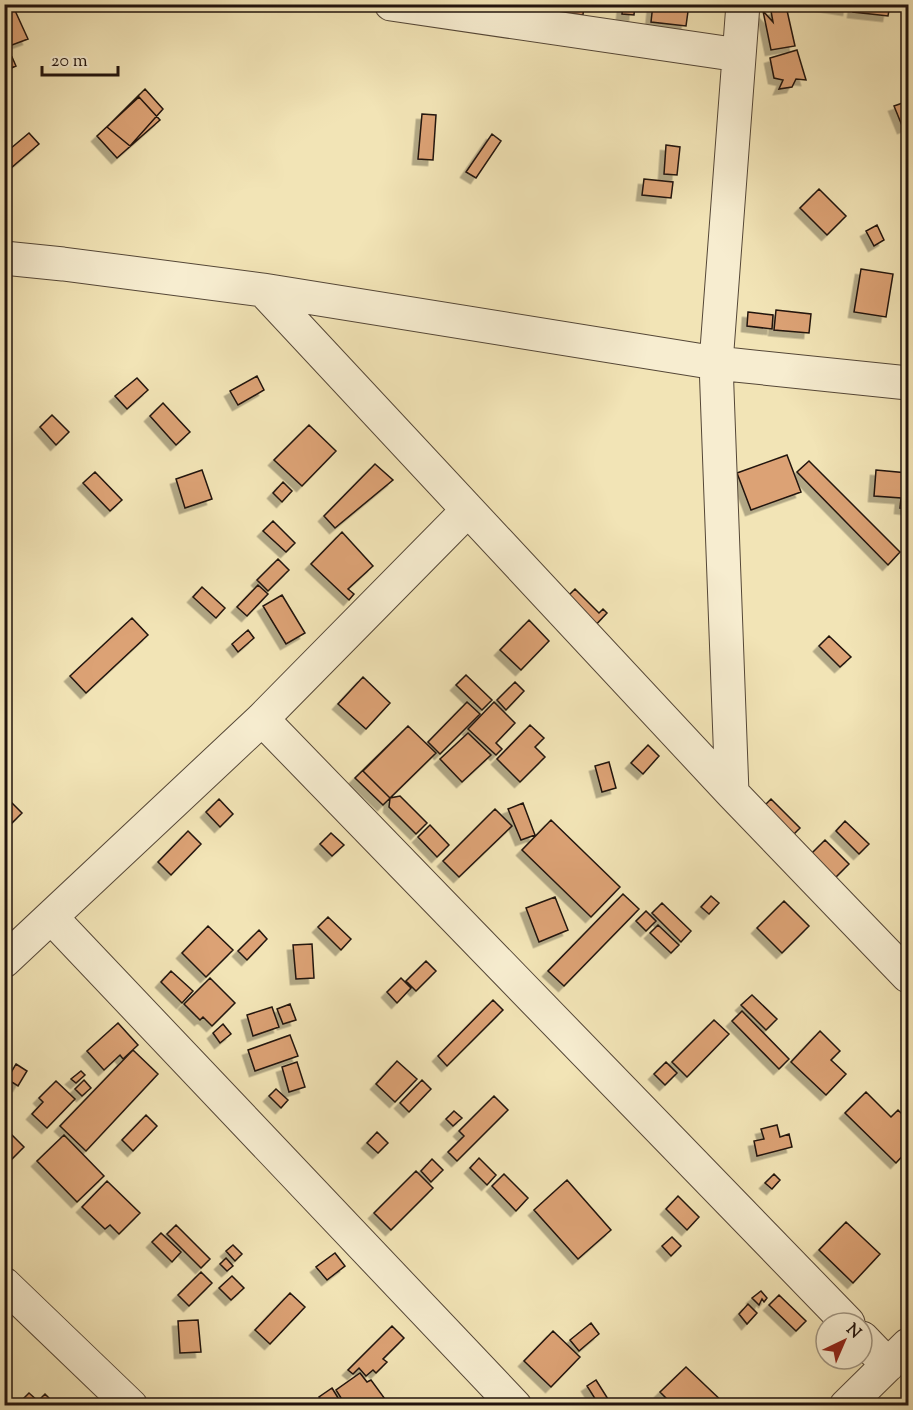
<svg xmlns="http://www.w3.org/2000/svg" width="913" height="1410" font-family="'Sorts Mill Goudy',serif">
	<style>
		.building { fill: #dca275; stroke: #21130d; stroke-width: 1.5; filter: url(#shadow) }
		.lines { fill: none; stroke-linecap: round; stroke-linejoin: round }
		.minor-casing { stroke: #554737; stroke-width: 35 }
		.minor { stroke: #f7edd0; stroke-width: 33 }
	</style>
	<defs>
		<filter id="shadow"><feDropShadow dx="-5.5" dy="5.5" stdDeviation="0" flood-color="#0004"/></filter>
	</defs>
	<rect width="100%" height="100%" fill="#f2e4b6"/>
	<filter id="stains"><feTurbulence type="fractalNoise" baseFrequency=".00333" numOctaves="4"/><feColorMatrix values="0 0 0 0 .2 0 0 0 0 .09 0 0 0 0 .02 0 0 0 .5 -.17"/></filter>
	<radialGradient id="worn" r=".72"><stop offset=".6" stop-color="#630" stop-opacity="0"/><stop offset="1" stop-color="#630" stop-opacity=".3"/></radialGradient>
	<path class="building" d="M4 4H12L28 39 4 48Z
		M529 4H545L544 14 528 13Z
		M557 4H584L583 15 556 12Z
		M623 4H635L634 15 622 14Z
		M653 4H689L686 26 651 22Z
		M812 4H849L848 10Z
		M854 4H890L888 16 853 12Z
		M786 6 795 46 771 50 763 11 773 22 771 11Z
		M797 50 806 80 796 79 792 87 779 89 783 80 774 78 770 58Z
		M12 57 16 66 4 71V60Z
		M145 89 163 109 130 146 107 127Z
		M139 97 160 120 117 158 97 136Z
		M908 101V126L903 128 894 106Z
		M422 114 436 115 433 160 418 159Z
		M29 133 39 144 11 168 4 160V154Z
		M492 134 501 141 476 178 466 172Z
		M666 145 680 147 677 175 664 174Z
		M644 179 673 182 671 198 642 195Z
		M819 189 846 216 827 235 800 208Z
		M877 225 884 240 874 246 866 231Z
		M861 269 893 274 886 317 854 312Z
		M776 310 811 314 809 333 774 330Z
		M748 312 773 315 772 329 747 326Z
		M257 376 264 390 238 405 230 391Z
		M137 378 148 390 127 409 115 396Z
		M163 403 190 432 176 445 150 416Z
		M52 415 69 432 56 445 40 427Z
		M309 425 336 451 302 486 274 460Z
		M787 455 801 492 751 510 737 473Z
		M809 461 900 552 888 565 797 472Z
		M375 464 393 480 335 528 324 516Z
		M202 470 212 499 185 508 176 479Z
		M876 470 908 473V509L900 508 901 498 874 496Z
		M95 472 122 500 110 511 83 483Z
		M283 482 292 491 282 502 273 493Z
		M273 521 295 543 286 552 263 531Z
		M342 532 373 566 348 589 354 594 349 600 311 564Z
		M278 559 289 570 268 591 257 580Z
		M258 585 268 594 247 616 237 607Z
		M202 587 225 608 216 618 193 597Z
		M575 589 599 613 603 609 607 613 591 630 563 601Z
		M282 595 305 633 286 644 263 606Z
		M132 618 148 635 86 693 70 676Z
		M529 620 549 641 521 670 500 650Z
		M248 630 254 638 238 652 232 644Z
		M829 636 851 657 840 667 819 646Z
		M466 675 492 700 482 710 456 685Z
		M363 677 390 703 366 729 338 704Z
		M515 682 524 691 506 710 497 700Z
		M467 702 480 714 440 754 428 742Z
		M494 702 515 723 496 743 502 749 496 755 468 729Z
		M530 725 544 738 535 747 545 757 520 782 497 759Z
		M408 726 436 753 383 805 355 778Z
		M408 726 436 753 390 798 363 771Z
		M468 733 491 755 462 782 440 759Z
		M648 745 659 756 643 774 631 763Z
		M609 762 616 788 602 792 595 766Z
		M4 795 22 813 4 831Z
		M400 796 427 823 416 834 389 807 390 798Z
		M219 799 233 814 220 827 206 812Z
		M771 799 800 828 788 840 759 811Z
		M523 803 535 835 521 840 508 809Z
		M495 809 512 826 459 877 443 861Z
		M551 820 620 887 591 917 522 850Z
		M845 821 869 844 859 854 836 831Z
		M430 825 449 845 437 857 418 837Z
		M188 831 201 844 171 875 158 862Z
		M331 833 344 845 332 856 320 844Z
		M825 840 849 864 829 884 805 860Z
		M623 894 639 909 564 986 548 971Z
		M711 896 719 903 709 914 701 907Z
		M555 897 568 930 539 942 526 908Z
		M784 901 809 926 782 953 757 928Z
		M662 903 691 931 681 942 652 913Z
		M646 911 656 921 646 931 636 921Z
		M328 917 351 939 341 950 318 927Z
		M658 925 679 945 671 953 650 933Z
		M208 926 233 950 206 977 182 953Z
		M259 930 267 939 247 960 238 951Z
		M312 944 314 978 296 979 293 945Z
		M426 961 436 971 416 991 406 981Z
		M171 971 193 991 182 1003 161 982Z
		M210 978 235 1003 212 1026 203 1017 200 1020 184 1004Z
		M401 978 411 988 397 1003 387 992Z
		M752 995 777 1019 766 1030 741 1005Z
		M493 1000 503 1010 447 1066 438 1056Z
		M290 1004 296 1020 283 1024 277 1009Z
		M272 1007 279 1027 253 1036 247 1015Z
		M742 1011 789 1059 779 1069 732 1021Z
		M714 1020 729 1034 687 1077 672 1062Z
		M118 1023 138 1045 123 1059 120 1055 104 1070 87 1051Z
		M223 1024 231 1034 220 1043 213 1033Z
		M820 1031 840 1051 831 1060 846 1074 826 1095 791 1062Z
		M290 1035 298 1056 255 1071 248 1050Z
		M133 1050 158 1074 86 1151 60 1126Z
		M397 1061 417 1079 395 1102 376 1084Z
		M297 1062 305 1087 289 1092 282 1067Z
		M666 1062 677 1073 665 1085 654 1074Z
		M16 1064 27 1071 18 1086 7 1079Z
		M81 1071 85 1075 76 1083 71 1079Z
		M84 1080 91 1088 82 1096 75 1089Z
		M422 1080 431 1089 409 1112 400 1103Z
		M56 1081 75 1099 47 1128 32 1114 43 1102 39 1098Z
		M276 1089 288 1100 281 1108 269 1096Z
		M866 1092 891 1117 898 1110 908 1120V1150L896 1163 845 1113Z
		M494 1096 508 1110 457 1161 448 1152 464 1136 459 1131Z
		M454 1111 462 1118 453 1126 446 1119Z
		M146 1115 157 1126 133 1151 122 1140Z
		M777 1125 780 1137 789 1134 792 1147 757 1156 754 1141 764 1139 761 1129Z
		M4 1127 24 1147 11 1160 4 1153Z
		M377 1132 388 1143 378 1153 367 1143Z
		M64 1135 104 1176 77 1202 37 1161Z
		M479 1158 496 1175 487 1185 470 1168Z
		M432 1159 443 1170 431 1182 421 1171Z
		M416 1171 433 1188 391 1230 374 1213Z
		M504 1174 528 1198 516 1211 492 1186Z
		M774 1174 780 1180 772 1189 765 1183Z
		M567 1180 611 1230 578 1259 534 1210Z
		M107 1181 140 1213 119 1234 110 1225 105 1229 82 1207Z
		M678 1196 699 1217 687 1230 666 1209Z
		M846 1222 880 1254 853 1283 819 1250Z
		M176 1225 210 1259 201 1268 167 1234Z
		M161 1233 181 1252 172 1262 152 1242Z
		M672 1237 681 1246 671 1256 662 1246Z
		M233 1245 242 1254 235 1261 226 1251Z
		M335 1253 345 1266 327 1280 316 1267Z
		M226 1258 233 1266 227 1271 220 1264Z
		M201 1272 212 1283 189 1306 178 1295Z
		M232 1276 244 1288 231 1300 219 1288Z
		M761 1291 767 1298 764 1302 762 1299 759 1305 752 1298Z
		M290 1293 305 1307 270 1344 255 1330Z
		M779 1295 806 1321 796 1331 769 1305Z
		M748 1304 757 1313 747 1324 739 1314Z
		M198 1320 201 1352 180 1353 178 1321Z
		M591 1323 599 1334 579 1351 570 1340Z
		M392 1326 404 1338 383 1359 387 1362 376 1373 373 1370 366 1376 359 1368 353 1374 348 1370Z
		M553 1331 580 1357 551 1387 524 1361Z
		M686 1367 727 1406H674L660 1392Z
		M360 1373 367 1382 371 1380 385 1399 376 1406H346L336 1390Z
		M596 1380 608 1399 599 1405 587 1386Z
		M332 1388 343 1406H325L319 1397Z
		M29 1393 38 1401 45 1394 57 1406H16Z
		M656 1399 663 1406H650Z"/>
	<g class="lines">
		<g class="minor-casing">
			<path id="minor" d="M391 4 739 55
				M4 258 63 264 263 290 716 363 908 383
				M263 290 732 793 908 976
				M262 719 848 1323
				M732 793 716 363 743 4
				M51 917 515 1406
				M4 961 262 719 468 510
				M4 1284 131 1406
				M862 1338 888 1365
				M846 1406 908 1345"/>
		</g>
		<use href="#minor" class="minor"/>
	</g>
	<rect width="913" height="1410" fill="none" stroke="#f2e4b6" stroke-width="24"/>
	<rect x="6" y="6" width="901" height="1398" fill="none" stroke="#21130d" stroke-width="3"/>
	<rect x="12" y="12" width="889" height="1386" fill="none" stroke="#21130d" stroke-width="1.5"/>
	<g transform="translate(844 1341) rotate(44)"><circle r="28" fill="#f7edd0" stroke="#a19682" stroke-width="1.5"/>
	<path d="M0-4.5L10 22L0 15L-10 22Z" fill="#8f2418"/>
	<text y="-9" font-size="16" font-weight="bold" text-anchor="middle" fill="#21130d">N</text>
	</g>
	<path d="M42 66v9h76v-9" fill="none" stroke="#21130d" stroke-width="3"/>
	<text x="51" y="66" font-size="18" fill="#21130d" stroke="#f7edd0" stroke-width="4.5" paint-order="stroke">20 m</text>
	<rect width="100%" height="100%" filter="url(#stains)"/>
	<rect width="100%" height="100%" fill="url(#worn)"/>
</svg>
